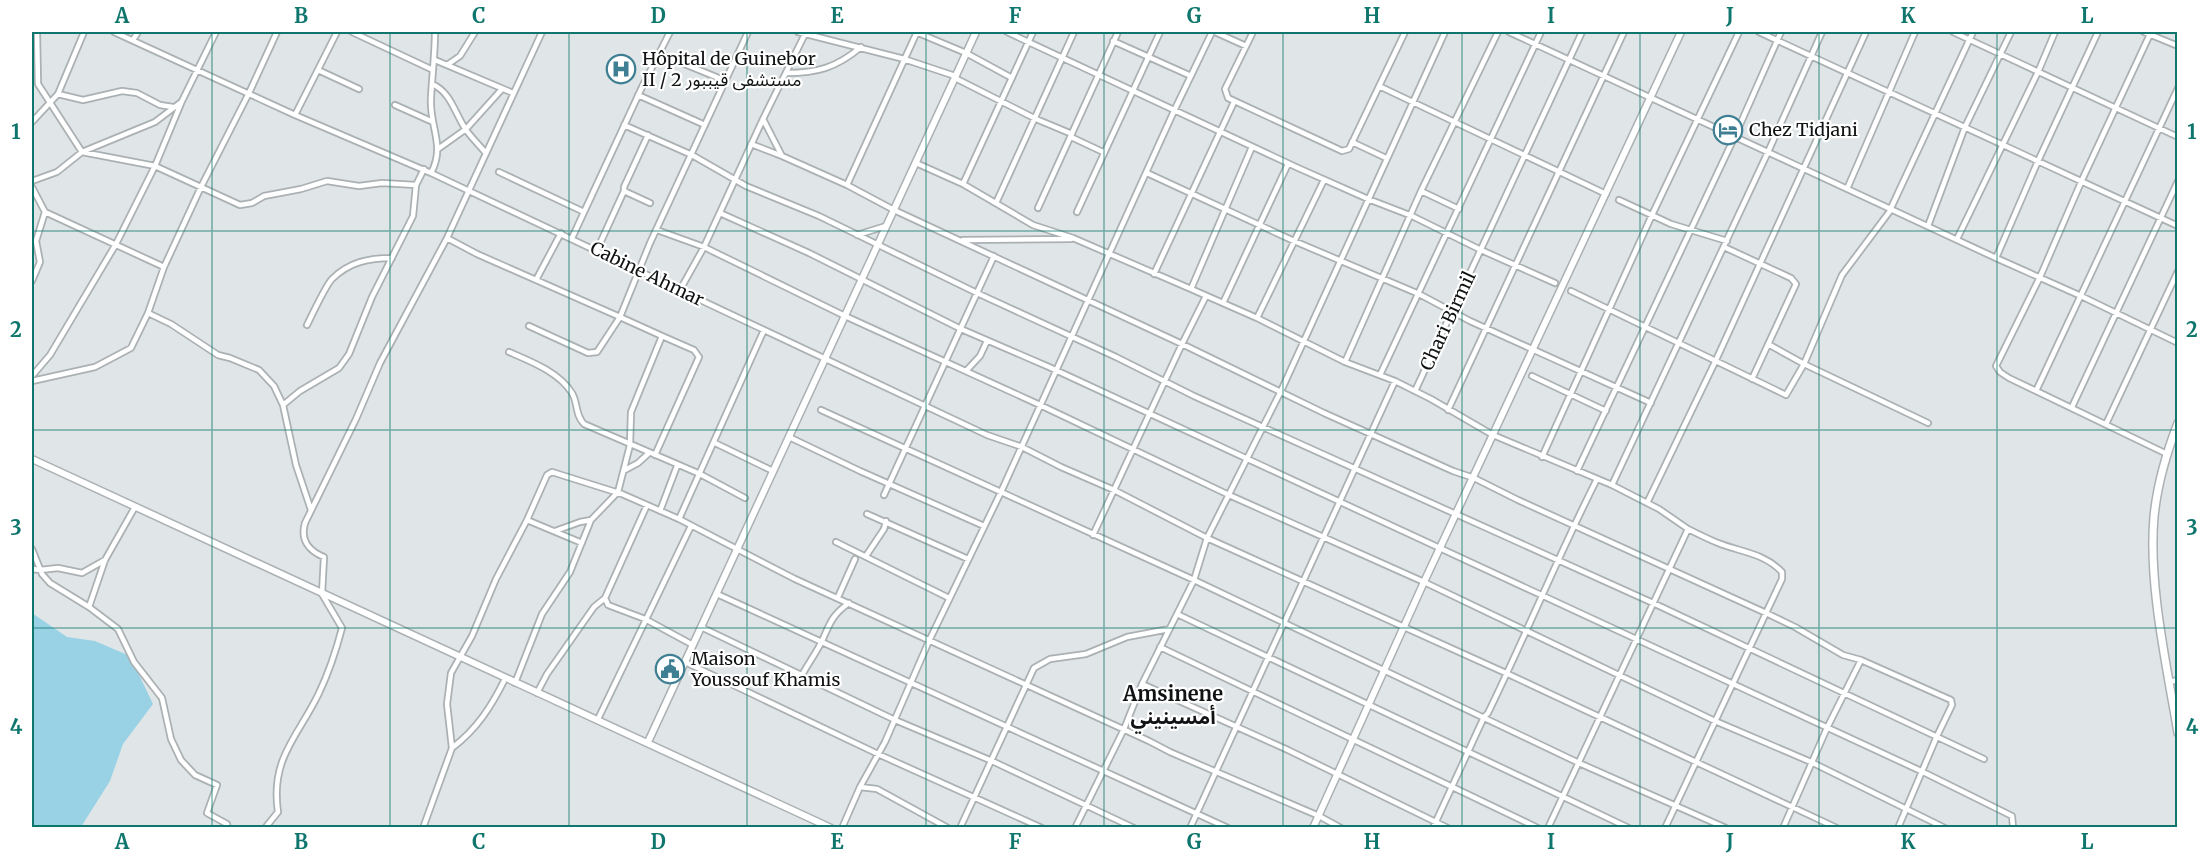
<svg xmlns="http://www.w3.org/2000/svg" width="2209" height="859" font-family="Merriweather,'Noto Sans Arabic',serif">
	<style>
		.green { fill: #99d2e5 }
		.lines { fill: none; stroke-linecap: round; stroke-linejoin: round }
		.minor-casing { stroke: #abb1b3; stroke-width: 8 }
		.tertiary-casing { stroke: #abb1b3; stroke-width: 9 }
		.secondary-casing { stroke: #abb1b3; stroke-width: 10 }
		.minor { stroke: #fff; stroke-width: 4.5 }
		.tertiary { stroke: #fff; stroke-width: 6 }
		.secondary { stroke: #fff; stroke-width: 7 }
		.grid { fill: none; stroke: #0f766e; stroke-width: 1.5; stroke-opacity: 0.55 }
		.labels { text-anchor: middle; stroke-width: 4.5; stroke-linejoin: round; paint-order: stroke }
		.poi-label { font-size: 18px; fill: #101213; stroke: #fff; text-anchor: start }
		.street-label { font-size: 18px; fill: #101213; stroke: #fff }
		.neighbourhood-label { font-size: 20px; font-weight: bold; fill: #101213; stroke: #fff }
		.neatline { fill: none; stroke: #0f766e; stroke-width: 2 }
		.grid-label { font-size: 20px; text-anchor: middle; font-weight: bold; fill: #0f766e }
	</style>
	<rect width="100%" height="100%" fill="#e0e6e8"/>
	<path class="green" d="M32 613 67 637 95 641 130 656 153 704 123 744 110 781 81 827H32Z"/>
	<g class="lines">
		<g class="minor-casing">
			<path id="minor" d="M37 32 38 84 82 152 155 166 240 205 252 203 264 196 301 189 327 181 359 186 382 183 416 185
				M114 32 295 115 431 173 987 435 1022 447 1061 467 1114 490 1207 538 1194 580 1142 684 1124 729 1075 828
				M352 32 433 70
				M798 32 904 59 955 76
				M916 32 966 53 1012 78
				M917 32 847 185 894 210 1182 344 1324 413 1453 471 1474 478 1518 500 1766 613 1795 627 1843 655 1861 660 1951 700 1952 705 1937 736 1898 828
				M1007 32 1296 167 1368 199 1412 216 1481 250 1555 283
				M1215 32 1246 46
				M1253 32 1225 89 1228 98 1342 151 1349 149 1405 32
				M1445 32 1281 391 1207 538 1508 674 1837 828
				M1509 32 1996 258 2081 296 2178 343
				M1759 32 2178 226
				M1953 32 2178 137
				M2144 32 2178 46
				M2151 32 2082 180 2040 277 1996 366 2000 372 2009 378 2167 454
				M133 40 138 32
				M1113 41 1191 76
				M660 54 726 81
				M435 60 513 93
				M447 65 460 56 475 32
				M318 70 359 89
				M786 73C817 73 836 68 861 47
				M955 78 1036 119 1072 134
				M432 84C451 92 455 114 466 130 472 138 479 145 485 152
				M1379 86 1606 194
				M58 94 83 100 122 91 137 93 160 105 173 107
				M638 95 705 125
				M395 105 433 122
				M295 115 337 32
				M763 119 782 156 847 185
				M32 122 58 94 84 32
				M624 125 692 155 746 186 819 216 977 293 1116 357 1194 396 1653 603 1984 759
				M648 135 624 187V191L650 203
				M1071 137 1103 152
				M1352 142 1386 158
				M751 144 782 156
				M438 149 466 129 502 89
				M916 163 963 184 1033 225 1073 238 1191 289 1257 318 1345 362 1395 381 1431 399 1493 435 1612 485 1659 509 1688 529 1548 828
				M499 172 584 212
				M431 173C446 145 429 127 431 98 432 76 435 54 435 32
				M1147 173 1294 241 1419 294 1470 321 1651 403
				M32 181 57 172 82 152 155 122 180 103
				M963 184 1033 32
				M32 187 45 212 164 267
				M1847 189 1915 32
				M1421 191 1459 209
				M1619 200 1671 224 1727 241
				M996 203 1074 32
				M1038 208 1118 32
				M1891 208 1973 32
				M1890 211 1842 275 1804 364 1928 423
				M1077 212 1160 32
				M720 213 809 253 961 329 1049 367 1921 771 2012 816 2013 827
				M1928 226 1965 127 2011 32
				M657 230 704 247 845 316 1040 405 1229 495 1424 582 1715 721 1811 762 1945 828
				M857 235 886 226
				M447 238 477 254 620 317 597 352 588 353 529 326
				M572 238 643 85 670 32
				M1957 239 2038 72 2055 32
				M963 240 1071 239
				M1724 247 1791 278 1796 284 1752 379
				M597 250 624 191
				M1996 258 2038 161 2098 32
				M1154 274 1234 102
				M536 280 561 233
				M32 281 40 262 36 241 45 212
				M1191 289 1252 147
				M680 290 704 247 763 119 805 34
				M1571 291 1786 395 1804 364 1768 344
				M1223 303 1288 164
				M148 313 171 324 218 355 230 358 259 370 274 386 283 405 296 465 311 510
				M1257 318 1324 180
				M307 325C312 315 326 285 332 279 349 262 369 258 392 258
				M509 352C530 361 559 372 572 393 578 403 575 415 584 424L700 474 745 498
				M1345 362 1421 191 1498 32
				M966 371 980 356 987 341
				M1380 375 1541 32
				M32 376 50 355 116 244 155 166 182 101 216 32
				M1532 376 1606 411
				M32 381 95 367 131 348 148 313 164 267 201 187 249 93 277 32
				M1415 391 1582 32
				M2036 391 2178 88
				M283 405 300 391 339 368 349 354 372 297 413 216 416 185 424 169
				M2072 407 2178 181
				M821 410 1194 580 1579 763 1726 828
				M1448 410 1624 32
				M2106 424 2178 271
				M789 437 860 471 984 526
				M715 443 773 471
				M655 455 699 357 694 350 662 336
				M1542 457 1652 215 1739 32
				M625 470 638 463 649 453
				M1577 471 1735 136 1781 32
				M1612 485 1768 152 1822 32
				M884 495 994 256
				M1647 503 1716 360 1866 32
				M647 505 605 598 608 605 645 619 693 645
				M660 511 677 466
				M867 514 968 559
				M679 519 764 330
				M527 520 547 475 552 472 622 494 679 519 795 579 1149 741 1170 752 1319 816 1341 828
				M555 531 580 522 591 520
				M1093 535 1182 344 1206 296
				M836 542 949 598
				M32 549 42 574 50 583 89 607 118 629 134 662 162 698 171 739 181 760 195 775 217 785 207 813 227 824 228 828
				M866 556 884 529 886 521
				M32 569 40 570 58 568 82 573 105 560
				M717 594 1228 828
				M838 597 855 559
				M89 607 105 560 135 507
				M1177 614 1629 828
				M701 627 895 720 992 761 1134 828
				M1160 647 1538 828
				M685 662 878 754 1042 828
				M802 675C808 664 816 653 822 641 830 623 832 615 849 603
				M2169 682 2178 680
				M515 683 542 614 570 572 591 520 618 492 630 445 631 412 662 336 620 317 650 243 748 32
				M1142 684 1288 750 1448 828
				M537 693 547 674 594 607 605 598
				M598 719 691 526
				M452 748C477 729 491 707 505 679
				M860 787 877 789 948 828
				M265 828 278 812C270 758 298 737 319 693 329 672 336 651 342 628L322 594 324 557C309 551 300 540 305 523L356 419 380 363 447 238 542 32
				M423 828 452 748 447 704 451 673 472 636 496 579 527 520 582 543
				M842 828 860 787 885 742 929 641 1001 492 1174 111 1212 32
				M960 828 1034 668 1050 659 1086 654 1127 637 1169 629
				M1190 828 1395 381
				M1433 828 1484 717 1488 713C1526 635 1558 556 1597 479
				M1665 828 1782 579V572C1764 553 1741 552 1718 543 1708 539 1698 534 1688 529
				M1783 828 1827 728 1861 660"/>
		</g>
		<g class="tertiary-casing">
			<path id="tertiary" d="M32 459 831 828
				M648 742 976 32
				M1313 828 1424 582 1681 32"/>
		</g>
		<g class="secondary-casing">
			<path id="secondary" d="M2178 423C2166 454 2157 485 2154 517 2148 584 2167 667 2178 733"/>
		</g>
		<use href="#minor" class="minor"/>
		<use href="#tertiary" class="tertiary"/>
		<use href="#secondary" class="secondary"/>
	</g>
	<path class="grid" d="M212 32V828M390 32V828M569 32V828M747 32V828M926 32V828M1104 32V828M1283 32V828M1462 32V828M1640 32V828M1819 32V828M1997 32V828M32 231H2178M32 430H2178M32 628H2178"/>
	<defs>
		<g id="hospital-ring" transform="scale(1.5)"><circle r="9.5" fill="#fff" stroke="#3f7f93" stroke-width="1.5"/><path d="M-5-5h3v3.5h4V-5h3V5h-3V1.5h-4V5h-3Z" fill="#3f7f93"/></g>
		<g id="hotel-ring" transform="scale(1.5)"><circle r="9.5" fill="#fff" stroke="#3f7f93" stroke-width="1.5"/><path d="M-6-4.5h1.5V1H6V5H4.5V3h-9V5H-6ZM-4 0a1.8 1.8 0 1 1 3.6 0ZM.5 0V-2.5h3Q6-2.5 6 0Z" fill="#3f7f93"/></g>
		<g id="civic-ring" transform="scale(1.5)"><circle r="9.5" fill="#fff" stroke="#3f7f93" stroke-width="1.5"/><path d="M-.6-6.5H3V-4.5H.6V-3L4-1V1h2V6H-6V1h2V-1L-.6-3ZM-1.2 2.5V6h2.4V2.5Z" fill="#3f7f93"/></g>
	</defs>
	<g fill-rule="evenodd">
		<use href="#hospital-ring" x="621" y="69"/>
		<use href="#hotel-ring" x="1728" y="130"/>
		<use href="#civic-ring" x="670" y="669"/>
	</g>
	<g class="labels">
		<g class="poi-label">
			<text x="642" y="65">Hôpital de Guinebor<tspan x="642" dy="21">II / مستشفى قيببور 2</tspan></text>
			<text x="1749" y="136">Chez Tidjani</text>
			<text x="691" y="665">Maison<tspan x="691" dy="21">Youssouf Khamis</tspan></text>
		</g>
		<g class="street-label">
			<text transform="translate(647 274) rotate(26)" y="6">Cabine Ahmar</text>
			<text transform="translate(1448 321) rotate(-65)" y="6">Chari Birmil</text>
		</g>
		<g class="neighbourhood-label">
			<text x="1173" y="701">Amsinene<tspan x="1173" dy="23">أمسينيني</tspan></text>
		</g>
	</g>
	<rect width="2209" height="859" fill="none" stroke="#ffffff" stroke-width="66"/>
	<rect x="33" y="33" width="2143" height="793" class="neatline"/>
	<g class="grid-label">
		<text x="122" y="23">A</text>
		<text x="301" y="23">B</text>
		<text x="479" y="23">C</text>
		<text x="658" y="23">D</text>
		<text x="837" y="23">E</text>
		<text x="1015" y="23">F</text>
		<text x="1194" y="23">G</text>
		<text x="1372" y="23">H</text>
		<text x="1551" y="23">I</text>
		<text x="1730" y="23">J</text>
		<text x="1908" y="23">K</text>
		<text x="2087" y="23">L</text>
		<text x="16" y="139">1</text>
		<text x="2192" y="139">1</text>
		<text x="16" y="337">2</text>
		<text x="2192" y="337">2</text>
		<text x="16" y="535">3</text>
		<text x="2192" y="535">3</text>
		<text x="16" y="734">4</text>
		<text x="2192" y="734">4</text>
		<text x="122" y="849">A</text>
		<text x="301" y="849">B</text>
		<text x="479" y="849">C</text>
		<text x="658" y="849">D</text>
		<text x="837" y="849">E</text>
		<text x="1015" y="849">F</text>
		<text x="1194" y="849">G</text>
		<text x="1372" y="849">H</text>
		<text x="1551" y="849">I</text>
		<text x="1730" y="849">J</text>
		<text x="1908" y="849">K</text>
		<text x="2087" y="849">L</text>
	</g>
</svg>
